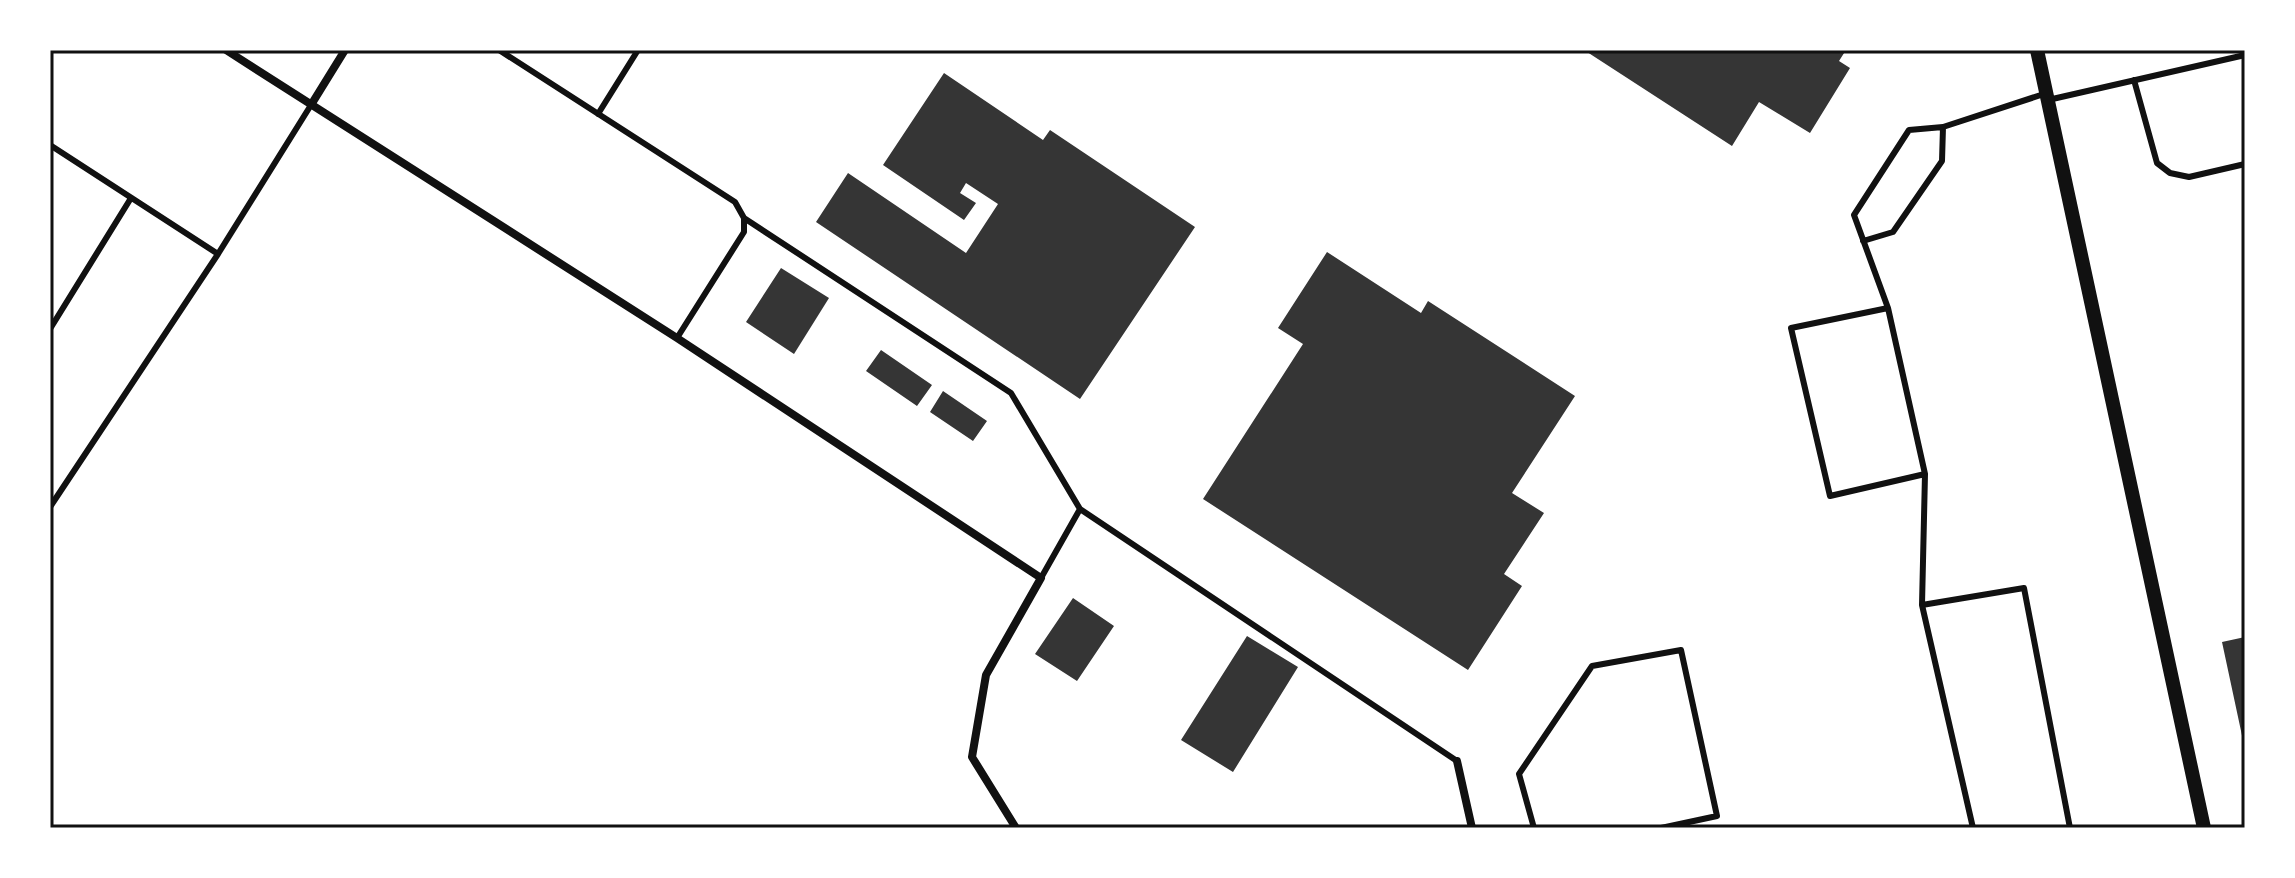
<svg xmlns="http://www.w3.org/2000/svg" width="2295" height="878" font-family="'Sofia Sans Condensed',sans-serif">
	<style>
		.building { fill: #353535 }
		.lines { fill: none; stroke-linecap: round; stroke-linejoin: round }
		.service { stroke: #111; stroke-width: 6 }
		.minor { stroke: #111; stroke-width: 8 }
		.tertiary { stroke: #111; stroke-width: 14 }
		.neatline { fill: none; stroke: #111; stroke-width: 3 }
	</style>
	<rect width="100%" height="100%" fill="#fff"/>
	<path class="building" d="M1584 50H1742L1746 53 1747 50H1846L1839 61 1850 68 1810 133 1759 102 1732 146Z
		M944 73 1043 140 1050 130 1195 227 1080 399 816 222 848 173 966 253 998 204 966 183 960 193 976 203 964 220 883 165Z
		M1327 252 1421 313 1428 301 1575 396 1512 493 1544 513 1504 574 1522 586 1468 670 1203 499 1303 344 1278 328Z
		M781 268 829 298 794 354 746 322Z
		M881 350 932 385 917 406 866 371Z
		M943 391 987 421 973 441 930 412Z
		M1073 598 1114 626 1077 681 1035 654Z
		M1247 636 1298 667 1233 772 1181 740Z
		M2245 637V745H2244L2222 642Z"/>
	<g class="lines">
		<path class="service" d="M499 50 735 202 744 218V232L677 338
			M2134 80 2157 163 2170 173 2189 177 2245 164
			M2048 100 2245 55
			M598 114 638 50
			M50 145 218 254 311 105
			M744 218 1011 393 1080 509 1457 761
			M1863 241 1893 232 1942 161 1943 127
			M1888 308 1925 474
			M50 329 131 198
			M50 507 218 254
			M1041 578 1080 509
			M1922 605 2024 588 2070 828
			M1534 828 1519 774 1592 666 1681 650 1717 816 1661 828
			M1973 828 1922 605 1925 474 1830 496 1791 328 1888 308 1854 215 1909 130 1943 127 2047 93"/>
		<path class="minor" d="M226 50 677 338 1041 578 986 675 972 757 1016 828
			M311 105 345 50
			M1457 761 1472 828"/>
		<path class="tertiary" d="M2037 50 2204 828"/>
	</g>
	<rect width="2295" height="878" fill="none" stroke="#ffffff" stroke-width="104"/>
	<rect x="52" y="52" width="2191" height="774" class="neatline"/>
</svg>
